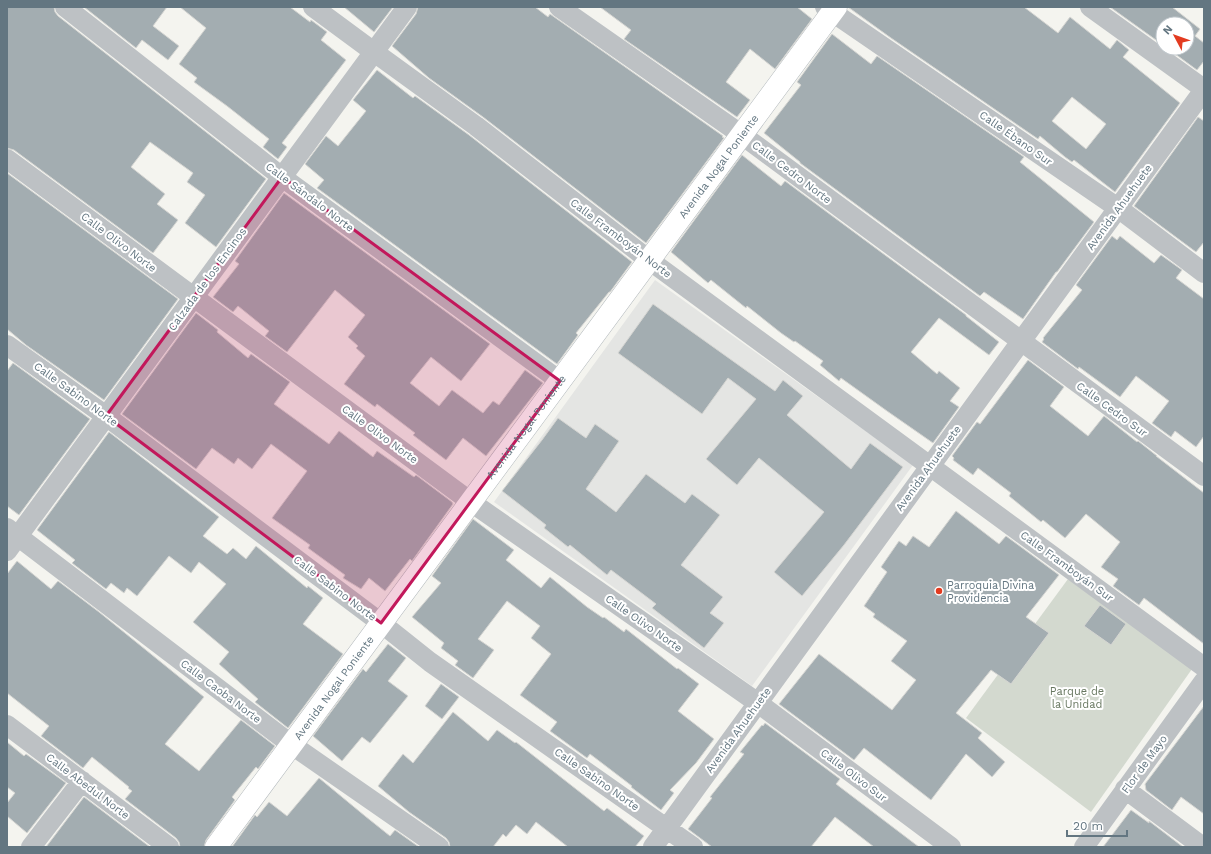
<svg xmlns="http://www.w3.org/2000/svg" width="1211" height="854" font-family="'Work Sans',sans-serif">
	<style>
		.built { fill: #e4e5e3 }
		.green { fill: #d3d9cf }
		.building { fill: #a3adb1; stroke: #d5d5d2; fill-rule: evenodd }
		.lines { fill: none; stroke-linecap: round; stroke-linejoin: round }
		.secondary-casing { stroke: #b1b7bb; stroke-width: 23 }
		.street { stroke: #bdc1c4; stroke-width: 20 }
		.secondary { stroke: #fff; stroke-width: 22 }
		.marked { fill: #c2185b; fill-opacity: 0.2; stroke: #c2185b; stroke-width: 3; stroke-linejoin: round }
		.poi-dot { fill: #e33b20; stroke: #fff; stroke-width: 1.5 }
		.labels { text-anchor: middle; stroke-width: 4; stroke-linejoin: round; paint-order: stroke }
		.street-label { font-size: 11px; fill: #637681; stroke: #fff }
		.poi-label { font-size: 11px; fill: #637681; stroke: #fff; text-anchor: start }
		.park-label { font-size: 11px; fill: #687861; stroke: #fff }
	</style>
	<rect width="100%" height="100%" fill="#f4f4ef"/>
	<path class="built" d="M655 280 913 465 752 686 494 502Z"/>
	<path class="green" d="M1068 579 1192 669 1091 812 966 718Z"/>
	<path class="building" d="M7 7H54L55 12 58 16 266 179 216 247 185 223 205 195 187 182 193 173 150 142 131 167 165 194 157 204 178 220 153 253 14 150 7 148Z
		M84 7H167L153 26 179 46 168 60 142 40 136 48Z
		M180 7H290L310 22 311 20 327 32 321 40 346 60 282 143 287 147 278 159 263 147 269 139 227 106 194 82 197 78 179 64 206 28Z
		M344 7H393L374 32Z
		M418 7H535L548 17 550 14 723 136 722 137 724 138 646 243 483 117 429 78 392 46 416 14Z
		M600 7H797L812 19 775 69 750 49 726 82 750 100 737 117 624 39 631 30Z
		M848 7H1024L1058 33 1070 17 1110 49 1117 40 1129 50 1123 57 1180 103 1115 192 1074 160 1072 162 1065 157 1040 136 1038 139 891 38ZM1072 97 1106 124 1086 149 1052 121Z
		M1110 7H1172L1200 29 1195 36 1204 43V61L1197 70 1167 48H1187V24H1163V45Z
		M832 34 871 64 877 56 1024 157 1020 162 1094 222 1057 272H1056L1023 319 984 292 980 296 800 163V162L764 133 801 85 797 82Z
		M377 70 413 98 415 96 469 135 632 262 610 292H609L576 333 578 335 557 364 317 188 324 180 305 164 326 136 338 146 366 111 353 100Z
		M1198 117 1204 121V242L1196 252 1134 206Z
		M742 155 781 186 785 181 966 315V316L999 342 989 355 939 318 911 352 937 374 939 371 960 388 950 401 959 407 933 443 887 411 841 378 839 381 820 365 823 361 795 341 794 342 781 333 747 306 746 308 711 280 708 283 671 252Z
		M7 173 178 299 104 400 26 345 7 329Z
		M284 193 490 344 461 381 431 357 410 383 439 406 452 390 483 413 493 401 499 405 525 370 543 383 486 456 463 438 446 460 413 435 415 433 377 404 375 407 344 384 365 356 356 348 358 346 348 337 365 315 335 290 287 352 265 336 269 331 238 306 233 312 213 297 239 264 235 261Z
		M1112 236 1117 240 1120 236 1154 263 1161 255 1182 270 1176 278 1204 299V436L1196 447 1175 431 1171 437 1152 423 1169 401 1136 376 1120 397 1079 367 1078 369 1042 342 1044 339 1043 338 1082 290 1076 285Z
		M653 304 775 391 783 380 803 396 787 415 851 469 870 443 903 467 844 545 802 596 774 572 824 512 759 458 737 485 706 459 756 399 728 378 702 414 618 353Z
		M196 313 218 330 217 332 248 358 251 354 290 382 274 404 329 444 339 431 373 457 377 451 414 477 416 475 452 502 453 504 412 561 410 559 385 591 369 578 361 589 343 578 345 575 308 548 310 545 272 518 307 471 271 444 252 469 238 458 234 464 212 448 196 469 122 414Z
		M1028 360 1064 387 1050 406 1088 436 1104 416 1137 442 1138 441 1157 456H1156L1204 493V644L1144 598 1139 605 1113 586 1118 579 1101 567 1120 542 1086 514 1065 538 1043 520 1041 522 1009 496 1011 493 978 468 973 475 953 460 954 458 952 456 977 422 980 424Z
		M13 363 90 419 19 515 7 506V371Z
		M558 418 586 438 595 424 619 441 586 489 616 512 646 474 685 503 692 494 720 515 681 565 723 597 710 613 724 623 704 648 652 608 656 604 611 570 607 575 570 545 568 547 544 528 546 525 502 491 542 440Z
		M109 432 219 517 203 536 227 554 233 548 246 559 256 546 307 588 308 586 323 598 303 624 343 654 288 728 255 702 258 699 219 664 229 652 193 622 226 584 199 562 191 573 169 556 137 596 127 588 124 593 111 583 106 589 72 563 75 560 37 530Z
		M956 511 999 544 1006 536 1059 575 1026 617 1049 633 1011 684 991 670 956 713 982 733 978 738 1005 762 992 777 966 754 931 800 864 748 854 760 779 704 819 654 892 710 916 680 891 661 907 641 873 617 875 614 864 606 887 572 881 567 899 541 906 546 913 536 929 547Z
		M473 519 514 550 506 560 541 588 550 577 587 607 603 618 604 617 624 632 626 629 677 669 678 668 699 684 678 711 714 739 696 763 670 790 674 793 661 810 631 787 632 786 590 754 587 758 550 731 557 722 520 695 551 654 531 638 540 626 507 601 478 639 494 650 473 678 455 665 458 661 441 648 444 643 412 617 441 583 432 576Z
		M17 561 51 589 58 581 99 612 204 697 165 744 199 771 241 720 275 746 258 769 256 767 232 797 235 800 206 840 204 847H180L179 842 176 838 125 799 132 791 128 788 129 787 92 757 83 768 41 736 49 726 7 693V574Z
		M1100 605 1126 624 1111 645 1084 626Z
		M388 644 406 658 388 681 408 696 370 743 362 737 342 761 313 736 363 669 366 672Z
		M441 684 459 697 442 719 425 706Z
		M1204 706V814L1181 797 1172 810 1146 790 1145 784Z
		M453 712 488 741 497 730 515 743 516 742 604 811 607 808 644 836 635 847H568L536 822 527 834 516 825 506 837 503 834 493 847H450L449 842 446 838 409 812 378 786 403 754 413 763Z
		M765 723 840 779 836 784 919 847H874L835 817 811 847H712L688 829 712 798 710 797 744 754 740 752 762 725 763 726Z
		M7 742 24 756 26 754 66 783 27 833 7 816V803L15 793 7 787Z
		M319 778 365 816 390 836 395 830 419 847H232L255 815 257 817 269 802 287 816Z
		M84 797 150 847H46Z
		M1131 810 1149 823V821L1183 847H1103Z"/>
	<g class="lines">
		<g class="secondary-casing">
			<g id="secondary">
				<path id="s1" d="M216 847 836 7"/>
			</g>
		</g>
		<path class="street" d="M65 7 282 177 560 381
			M313 7 374 52 476 126 649 260 1204 667
			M559 7 742 135 1204 476
			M825 7 1118 208 1204 273
			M1090 7 1204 89
			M7 159 471 502 758 703 951 847
			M7 345 106 416 381 623 430 662 693 847
			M7 528 292 745 439 847
			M7 551 407 7
			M7 725 169 847
			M1125 789 1203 847
			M31 847 82 781
			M653 847 1204 90
			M1084 847 1204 681"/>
		<use href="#secondary" class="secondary"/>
	</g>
	<path class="marked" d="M282 177 560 381 381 623 106 416Z"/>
	<circle class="poi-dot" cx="939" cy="591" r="4"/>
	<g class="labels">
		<g class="street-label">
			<text transform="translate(1016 138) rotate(35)" y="4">Calle Ébano Sur</text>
			<text dy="4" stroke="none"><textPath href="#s1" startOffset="846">Avenida Nogal Poniente</textPath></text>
			<text transform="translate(792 172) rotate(37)" y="4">Calle Cedro Norte</text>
			<text transform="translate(310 197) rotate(37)" y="4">Calle Sándalo Norte</text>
			<text transform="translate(1119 207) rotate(-54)" y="4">Avenida Ahuehuete</text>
			<text transform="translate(621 238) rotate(37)" y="4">Calle Framboyán Norte</text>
			<text transform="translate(119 242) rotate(37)" y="4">Calle Olivo Norte</text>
			<text transform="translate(207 279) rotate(-54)" y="4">Calzada de los Encinos</text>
			<text transform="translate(76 394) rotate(36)" y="4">Calle Sabino Norte</text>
			<text transform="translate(1112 409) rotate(36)" y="4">Calle Cedro Sur</text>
			<text dy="4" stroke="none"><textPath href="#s1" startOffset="522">Avenida Nogal Poniente</textPath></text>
			<text transform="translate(380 434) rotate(36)" y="4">Calle Olivo Norte</text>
			<text transform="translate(928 468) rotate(-54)" y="4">Avenida Ahuehuete</text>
			<text transform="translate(1067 566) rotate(36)" y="4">Calle Framboyán Sur</text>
			<text transform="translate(335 588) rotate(37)" y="4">Calle Sabino Norte</text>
			<text transform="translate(644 623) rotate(35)" y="4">Calle Olivo Norte</text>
			<text dy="4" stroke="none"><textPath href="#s1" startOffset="198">Avenida Nogal Poniente</textPath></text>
			<text transform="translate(221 691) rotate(37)" y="4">Calle Caoba Norte</text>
			<text transform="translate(738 730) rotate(-54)" y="4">Avenida Ahuehuete</text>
			<text transform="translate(1144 764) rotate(-54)" y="4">Flor de Mayo</text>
			<text transform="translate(854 775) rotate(37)" y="4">Calle Olivo Sur</text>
			<text transform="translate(597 779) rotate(35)" y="4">Calle Sabino Norte</text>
			<text transform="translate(88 786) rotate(37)" y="4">Calle Abedul Norte</text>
		</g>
		<g class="poi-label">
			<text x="947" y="589">Parroquia Divina<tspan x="947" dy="13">Providencia</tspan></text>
		</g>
		<g class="park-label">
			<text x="1077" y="695">Parque de<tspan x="1077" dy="13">la Unidad</tspan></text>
		</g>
	</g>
	<rect width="1211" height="854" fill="none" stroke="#637681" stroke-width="16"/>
	<g transform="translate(1175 36) rotate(311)"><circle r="19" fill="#ffffff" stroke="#c1c8cd"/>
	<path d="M0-3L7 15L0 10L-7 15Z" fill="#e33b20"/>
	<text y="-6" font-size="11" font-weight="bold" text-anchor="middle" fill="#637681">N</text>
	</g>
	<path d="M1067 830v6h60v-6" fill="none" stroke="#637681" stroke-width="2"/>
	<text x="1073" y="830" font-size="12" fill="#637681" stroke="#ffffff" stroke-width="3" paint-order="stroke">20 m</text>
</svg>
